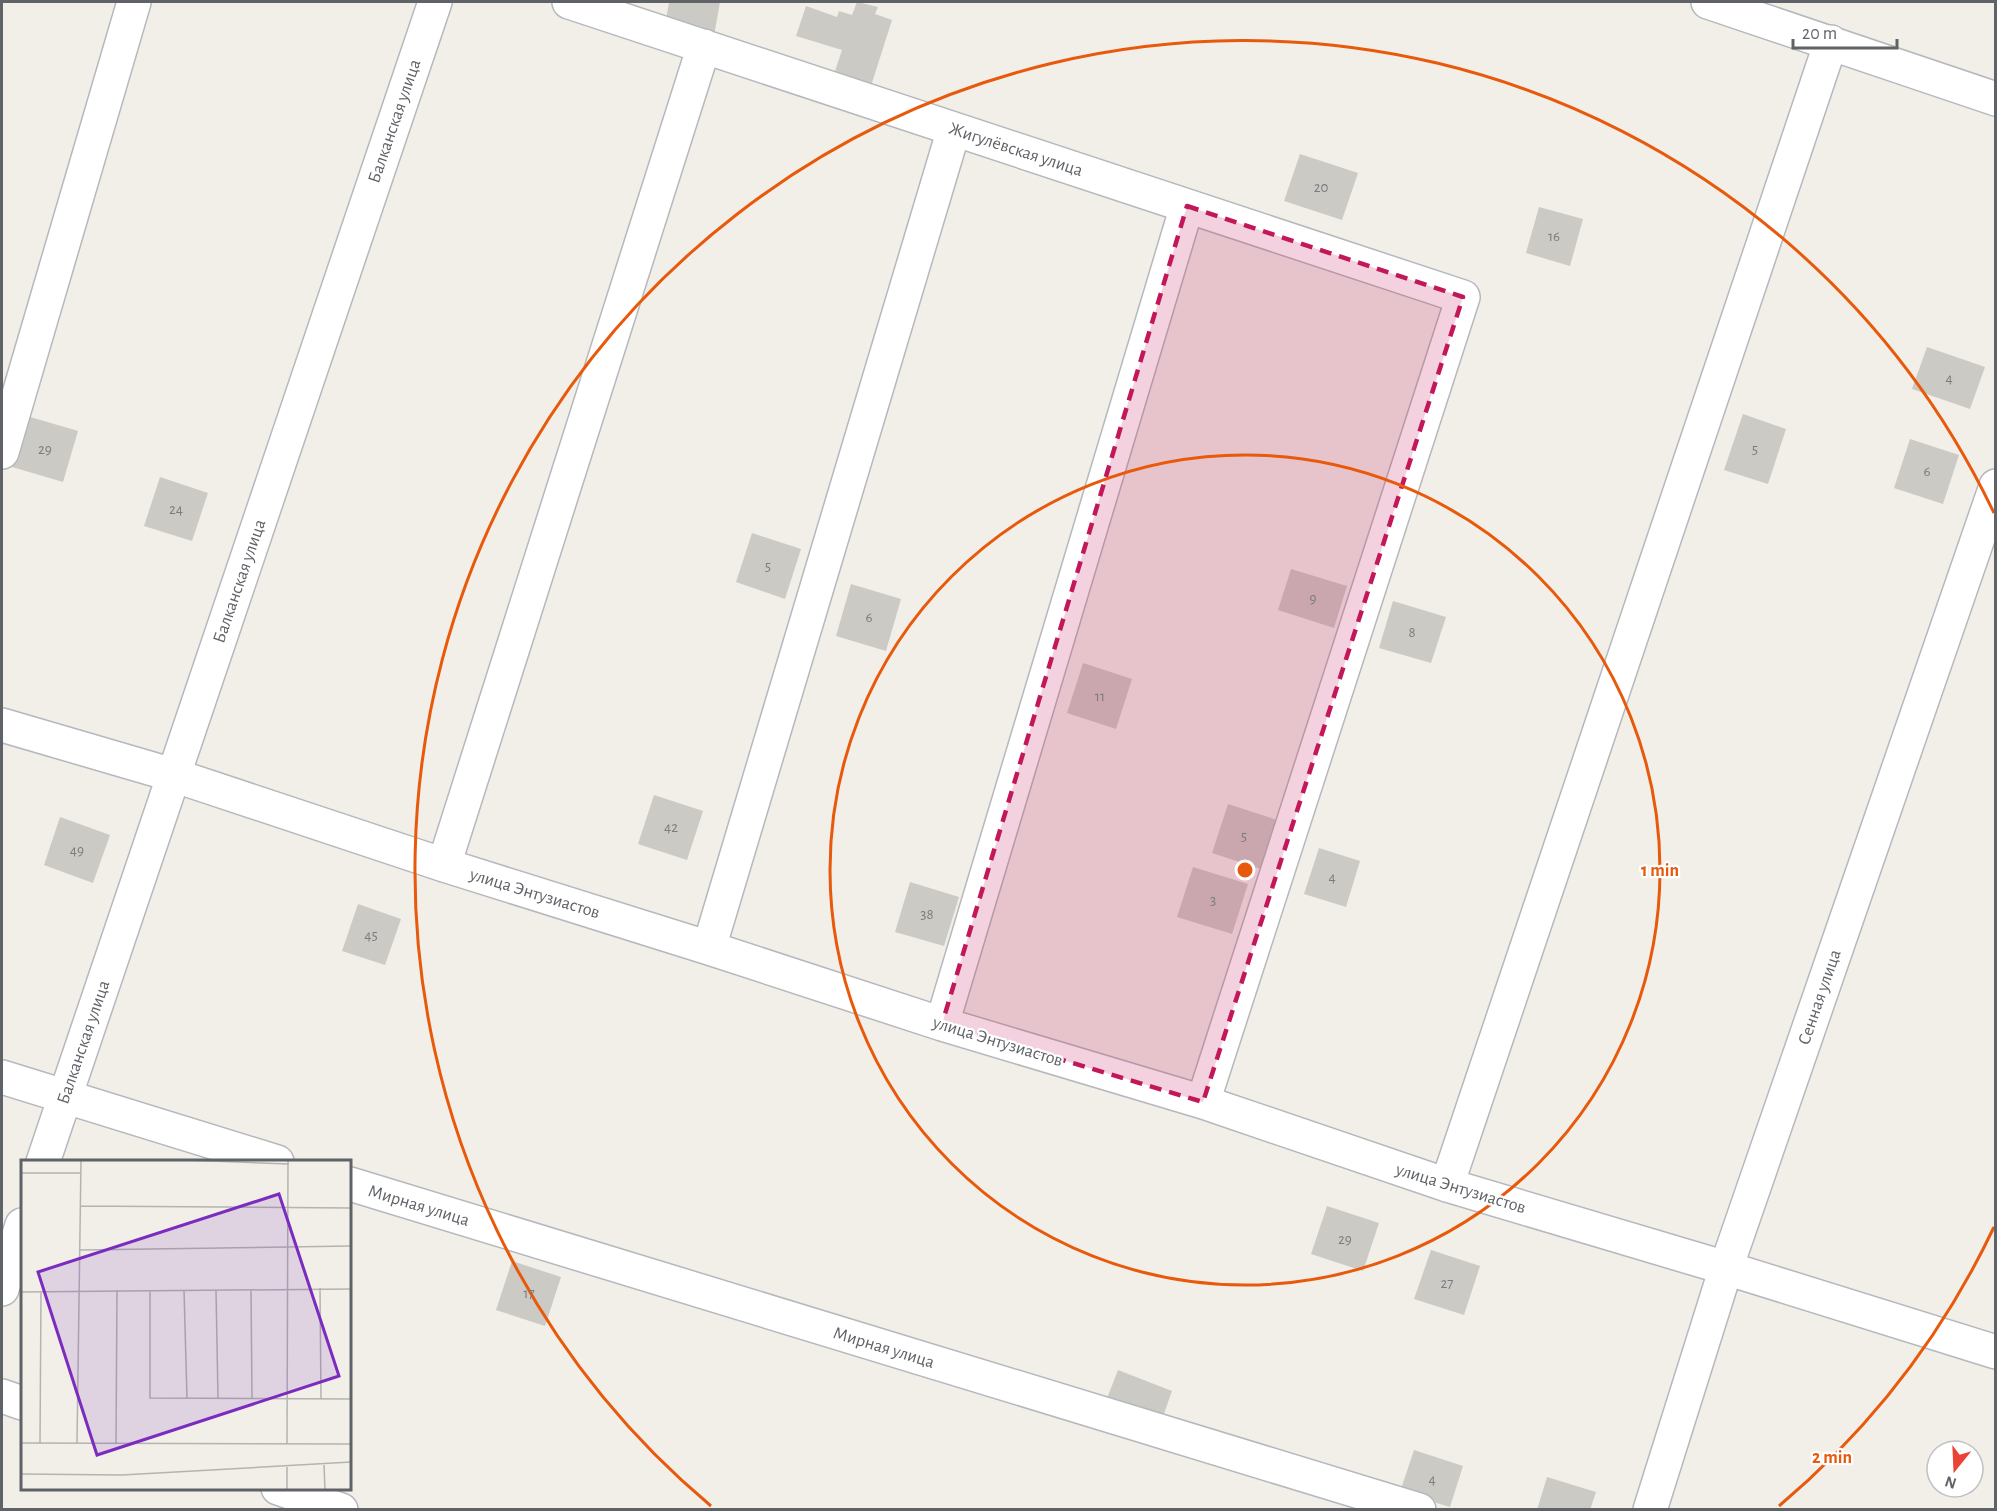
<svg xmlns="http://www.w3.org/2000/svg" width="1997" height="1511" font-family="'Alegreya Sans',sans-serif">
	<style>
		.building { fill: #cccac5 }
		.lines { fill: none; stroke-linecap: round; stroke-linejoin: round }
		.street-casing { stroke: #b5b8bc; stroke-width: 36 }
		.street { stroke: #fff; stroke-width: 33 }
		.marked { fill: #c2185b; fill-opacity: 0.2; stroke: #c2185b; stroke-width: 4.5; stroke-dasharray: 12 8; stroke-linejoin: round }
		.ring { fill: none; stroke: #e8590c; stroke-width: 3 }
		.labels { text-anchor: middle; stroke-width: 4.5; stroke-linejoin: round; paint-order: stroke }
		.number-label { font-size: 15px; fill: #7a7d7f }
		.street-label { font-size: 18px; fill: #5f6368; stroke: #fff }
		.inset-road { fill: none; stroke: #b3b3b1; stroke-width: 1.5 }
		.view { fill: #7b2cbf; fill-opacity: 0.15; stroke: #7b2cbf; stroke-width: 3 }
		.inset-edge { fill: none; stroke: #5f6368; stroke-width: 3 }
		.centre { fill: #e8590c; stroke: #fff; stroke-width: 3 }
		.ring-label { font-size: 18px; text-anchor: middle; font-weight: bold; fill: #e8590c; stroke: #fff; stroke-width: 4.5; stroke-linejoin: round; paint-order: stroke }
	</style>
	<rect width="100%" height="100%" fill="#f1efe8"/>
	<path class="building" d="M669 2H720L714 36 666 20Z
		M857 2 878 7 875 14 892 20 870 89 833 77 842 50 796 36 806 6 837 17 839 11 852 15Z
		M1300 154 1358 173 1342 220 1284 201Z
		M1539 207 1583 219 1570 266 1526 253Z
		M1927 347 1985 367 1970 409 1912 389Z
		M1743 414 1786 429 1768 484 1724 470Z
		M27 416 78 431 63 482 12 467Z
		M1910 439 1959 455 1943 504 1894 488Z
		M160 477 208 493 192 541 144 526Z
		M752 533 801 549 785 599 736 582Z
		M1291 569 1347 586 1334 628 1278 610Z
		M851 584 901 599 886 651 836 636Z
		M1393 601 1446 617 1431 663 1379 648Z
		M1083 663 1132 679 1116 729 1067 713Z
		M654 795 703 811 687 860 638 844Z
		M1228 804 1277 820 1261 869 1212 853Z
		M60 817 110 835 93 883 44 865Z
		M1319 848 1360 861 1346 907 1304 894Z
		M1193 867 1248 884 1232 934 1177 917Z
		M910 882 959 897 944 946 895 932Z
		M358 904 401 919 385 965 342 951Z
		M1327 1206 1379 1223 1363 1271 1311 1254Z
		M1431 1250 1480 1266 1464 1315 1414 1299Z
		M512 1261 561 1277 545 1326 496 1310Z
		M1118 1370 1172 1391 1161 1422 1106 1401Z
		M1414 1450 1463 1466 1450 1507 1400 1492Z
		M1547 1477 1596 1492 1590 1510H1537Z"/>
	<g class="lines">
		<g class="street-casing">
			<path id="street" d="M569 2 1463 297 1203 1102
				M1708 2 1996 99
				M2 452 134 2
				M2 725 173 775 444 865 709 948 942 1024 1203 1102 1447 1185 1726 1268 1996 1352
				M444 865 704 46
				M709 948 954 129
				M942 1024 1187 206
				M2 1077 277 1162
				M43 1162 435 2
				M350 1184 1419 1510
				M1447 1185 1831 42
				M2 1289 22 1225
				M2 1396 22 1403
				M278 1488 341 1510
				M1650 1510 1726 1268 1996 486"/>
		</g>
		<use href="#street" class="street"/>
	</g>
	<path class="marked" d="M1187 206 1463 297 1203 1102 942 1024Z"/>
	<g class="ring">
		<circle cx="1245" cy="870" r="415"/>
		<path d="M1994 1227A830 830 0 0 1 1779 1506M711 1506A830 830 0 1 1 1994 513"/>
	</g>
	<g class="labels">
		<g class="number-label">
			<text x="1321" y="192">20</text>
			<text x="1554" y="241">16</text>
			<text x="1949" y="383">4</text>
			<text x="45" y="454">29</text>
			<text x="1755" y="454">5</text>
			<text x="1927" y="476">6</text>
			<text x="176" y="514">24</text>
			<text x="768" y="571">5</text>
			<text x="1313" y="603">9</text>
			<text x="869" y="622">6</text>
			<text x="1412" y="637">8</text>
			<text x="1100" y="701">11</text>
			<text x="671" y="832">42</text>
			<text x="1244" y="841">5</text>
			<text x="77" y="855">49</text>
			<text x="1332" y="882">4</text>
			<text x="1213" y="905">3</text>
			<text x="927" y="919">38</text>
			<text x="371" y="940">45</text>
			<text x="1345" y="1244">29</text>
			<text x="1447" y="1288">27</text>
			<text x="529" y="1298">17</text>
			<text x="1432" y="1484">4</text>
		</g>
		<g class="street-label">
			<text transform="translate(394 121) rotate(-71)" y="6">Балканская улица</text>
			<text transform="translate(1016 149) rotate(18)" y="6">Жигулёвская улица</text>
			<text transform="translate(239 581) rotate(-71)" y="6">Балканская улица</text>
			<text transform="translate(535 893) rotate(17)" y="6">улица Энтузиастов</text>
			<text transform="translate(1819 997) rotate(-71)" y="6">Сенная улица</text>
			<text transform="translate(998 1041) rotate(17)" y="6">улица Энтузиастов</text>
			<text transform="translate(83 1042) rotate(-71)" y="6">Балканская улица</text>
			<text transform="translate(1461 1188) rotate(17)" y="6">улица Энтузиастов</text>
			<text transform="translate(419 1205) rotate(17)" y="6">Мирная улица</text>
			<text transform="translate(884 1347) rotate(17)" y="6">Мирная улица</text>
		</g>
	</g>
	<g transform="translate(21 1160)">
		<rect width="330" height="330" fill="#f1efe8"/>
		<path class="inset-road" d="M164 0 268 4M0 13H60M59 46 330 48M59 90 330 86M299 128 300 239M230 129 231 239M129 130V238L330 239M163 130 166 238M195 130 197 238M0 132 330 129M0 283 330 284M19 283 20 131M56 283 60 0M95 283 96 130M266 284 267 0M303 305 304 330M0 314 101 315 330 302M266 330V307"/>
		<path class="view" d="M258 34 318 216 76 295 17 112Z"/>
		<rect width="330" height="330" class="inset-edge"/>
	</g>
	<circle cx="1245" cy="870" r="9" class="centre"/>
	<g class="ring-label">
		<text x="1660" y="876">1 min</text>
		<text x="1832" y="1463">2 min</text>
	</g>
	<rect width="1997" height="1511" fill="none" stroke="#5f6368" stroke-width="6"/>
	<g transform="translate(1955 1469) rotate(198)"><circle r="28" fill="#ffffff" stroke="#bfc1c3" stroke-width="1.5"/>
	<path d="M0-4.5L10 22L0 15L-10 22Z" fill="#ea4335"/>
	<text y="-9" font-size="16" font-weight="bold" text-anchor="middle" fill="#5f6368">N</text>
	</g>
	<path d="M1793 39v9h104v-9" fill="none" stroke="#5f6368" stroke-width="3"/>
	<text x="1802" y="39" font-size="18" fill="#5f6368" stroke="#ffffff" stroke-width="4.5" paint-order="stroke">20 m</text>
</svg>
